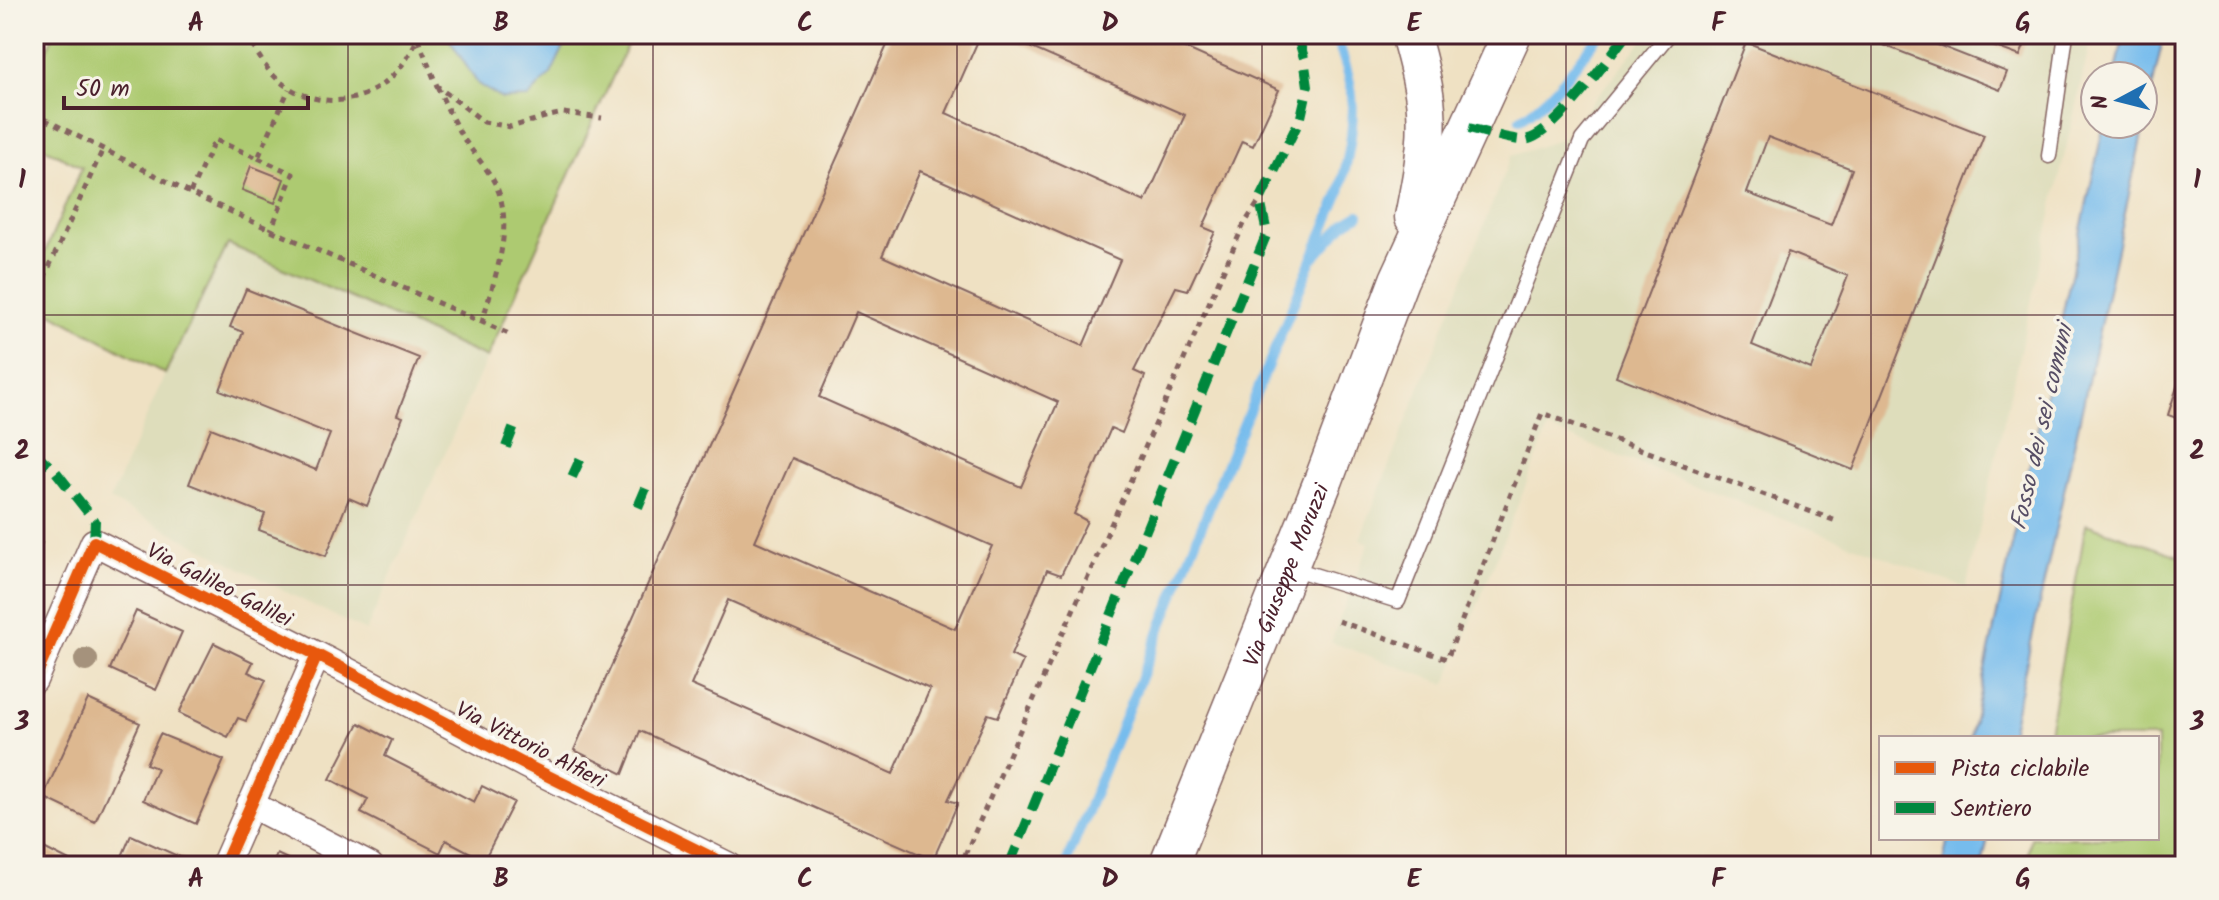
<svg xmlns="http://www.w3.org/2000/svg" width="2219" height="900" font-family="Kalam,sans-serif">
	<style>
		.built { fill: #deddbb }
		.green { fill: #adca71; stroke: #7c744e; stroke-width: 2 }
		.water { fill: #76bced; stroke: #606e8c; stroke-width: 2 }
		.lines { fill: none; stroke-linecap: round; stroke-linejoin: round }
		.stream { stroke: #76bced; stroke-width: 10 }
		.building { fill: #ddb890; fill-rule: evenodd }
		.service-casing { stroke: #846360; stroke-width: 17 }
		.minor-casing { stroke: #846360; stroke-width: 29 }
		.secondary-casing { stroke: #846360; stroke-width: 41 }
		.path { stroke: #846360; stroke-width: 5; stroke-dasharray: 6 6; stroke-linecap: butt }
		.service { stroke: #fff; stroke-width: 14 }
		.minor { stroke: #fff; stroke-width: 26 }
		.secondary { stroke: #fff; stroke-width: 38 }
		.quiet { stroke: #00873e; stroke-width: 10; stroke-dasharray: 20 10; stroke-linecap: butt }
		.cycleway-casing { stroke: #f7f3e8; stroke-width: 17 }
		.cycleway { stroke: #e8590c; stroke-width: 12 }
		.tree { fill: #a5927b }
		.grid { fill: none; stroke: #4a1f2b; stroke-width: 2; stroke-opacity: 0.55 }
		.labels { text-anchor: middle; stroke-width: 7; stroke-linejoin: round; paint-order: stroke }
		.street-label { font-size: 22px; fill: #4a1f2b; stroke: #f7f3e8 }
		.water-label { font-size: 24px; font-style: italic; fill: #574e65; stroke: #f7f3e8 }
		.neatline { fill: none; stroke: #4a1f2b; stroke-width: 3 }
		.grid-label { font-size: 26px; text-anchor: middle; font-weight: bold; fill: #4a1f2b }
	</style>
	<rect width="100%" height="100%" fill="#f7f3e8"/>
	<filter id="ink" filterUnits="userSpaceOnUse"><feTurbulence type="fractalNoise" baseFrequency=".0125" numOctaves="2"/><feDisplacementMap in="SourceGraphic" scale="16" xChannelSelector="R" yChannelSelector="G"/><feConvolveMatrix kernelMatrix="1 2 1 2 8 2 1 2 1" color-interpolation-filters="sRGB"/></filter>
	<filter id="wash" filterUnits="userSpaceOnUse"><feTurbulence type="fractalNoise" baseFrequency=".006" numOctaves="4" result="noise"/><feDisplacementMap in="SourceGraphic" scale="32" xChannelSelector="R" yChannelSelector="G"/><feGaussianBlur stdDeviation="1.8" result="paint"/><feColorMatrix in="noise" values="0 0 0 0 0 0 0 0 0 0 0 0 0 0 0 0 0 1.4 0 .05"/><feComposite in="paint" operator="in"/></filter>
	<g filter="url(#wash)">
		<rect width="100%" height="100%" fill="#efe1c3"/>
		<path class="built" d="M1648 34H2092L1966 588 1548 429 1446 684 1331 642 1369 543 1360 539 1511 156 1562 139Z
			M228 244 487 358 366 631 296 597 110 500 165 374Z"/>
		<path class="green" d="M54 34H632L487 358 228 244 165 374 34 304V277L82 167 34 143V77Z
			M2086 524 2185 558V866H2026L2031 838H2157V738H2048Z"/>
		<path class="water" d="M446 34H570L551 74 528 98 502 99 478 84Z
			M2124 34H2164L2010 738H1970L2104 124H2143V76H2115Z
			M1948 838H1988L1982 866H1942Z"/>
		<g class="lines">
			<path class="stream" d="M1520 119C1553 99 1576 64 1600 34
				M1315 257 1344 224 1359 215
				M1068 859 1217 488 1340 192C1347 162 1355 128 1352 96 1350 75 1342 54 1335 34"/>
		</g>
		<g id="blocks">
			<path class="building" d="M892 34H981L946 113 1145 202 1185 115 1000 34H1154L1279 90 1253 146 1242 141 1203 227 1215 232 1188 290 1176 287 1134 371 1145 376 1122 433 1111 428 1074 514 1087 521 1061 575 1047 570 1011 655 1023 661 998 717 988 714 948 800 958 803 933 860 640 731 623 774 574 750ZM920 171 1120 260 1083 346 882 256ZM856 312 1058 402 1021 487 819 397ZM792 458 992 546 955 629 755 541ZM728 600 930 689 893 774 691 685Z
				M1855 34H1910L2007 72 2000 90Z
				M1961 34H2029L2020 56Z
				M1746 42 1984 135 1853 470 1616 376ZM1768 137 1852 169 1831 225 1747 193ZM1788 252 1848 276 1811 369 1752 345Z
				M251 166 284 179 275 203 242 190Z
				M246 289 419 358 397 415 403 417 367 506 349 498 326 556 259 530 265 514 189 484 211 428 316 470 330 434 220 390 243 332 230 327Z
				M2184 365H2185V421L2168 415Z
				M34 539 42 543 34 561Z
				M136 611 182 632 156 690 110 669Z
				M214 643 253 662 248 672 266 680 246 721 238 718 228 737 179 713Z
				M88 699 140 723 95 822 43 797Z
				M359 723 392 740 385 756 474 802 482 786 514 802 484 860 446 840 440 853 361 813 368 799 330 779Z
				M160 734 224 760 196 824 143 800 157 768 146 764Z
				M131 835 191 862 190 866H118Z
				M34 843 79 866H34Z
				M277 854 302 866H272Z"/>
		</g>
	</g>
	<g filter="url(#ink)">
		<use href="#blocks" fill-opacity="0" stroke="#846360" stroke-width="2"/>
		<g class="lines">
			<g class="service-casing">
				<path id="service" d="M2049 156 2066 34
					M1288 567 1398 601 1582 140 1669 34"/>
			</g>
			<g class="minor-casing">
				<path id="minor" d="M317 655 524 764 729 866
					M34 680 94 542 317 655 224 866
					M250 804 370 866"/>
			</g>
			<g class="secondary-casing">
				<g id="secondary">
					<path d="M1410 34C1417 58 1424 84 1426 109 1429 144 1421 182 1414 217"/>
					<path id="s1" d="M1168 866 1324 479 1399 280 1512 34"/>
				</g>
			</g>
			<path class="path" d="M247 34C250 44 257 52 262 61 276 82 294 94 318 99 365 108 403 77 419 34
				M418 39 437 86 484 122 511 127 545 117 563 113 602 118
				M437 86C445 103 452 120 462 136 475 157 496 176 501 200 511 240 492 284 482 323
				M34 114 190 193 271 230 509 334
				M258 158 293 174 271 230
				M190 193 215 140 258 158 289 89
				M34 300 103 149
				M1338 621 1447 659 1542 413 1839 522
				M960 866 1244 224 1260 200"/>
			<use href="#service" class="service"/>
			<use href="#minor" class="minor"/>
			<use href="#secondary" class="secondary"/>
			<path class="quiet" d="M1469 128C1481 131 1514 141 1524 140 1553 138 1608 58 1627 34
				M506 447 515 424
				M34 452 56 472 95 521 94 542
				M572 477 583 453
				M638 507 649 481
				M1009 866 1267 233 1260 200 1301 117 1308 86 1304 58 1297 34"/>
			<g class="cycleway-casing">
				<path id="cycleway" d="M317 655 524 764 729 866
					M34 680 94 542 317 655 224 866"/>
			</g>
			<use href="#cycleway" class="cycleway"/>
		</g>
		<circle class="tree" cx="86" cy="660" r="12"/>
	</g>
	<path class="grid" d="M348 34V866M653 34V866M957 34V866M1262 34V866M1566 34V866M1871 34V866M34 315H2185M34 585H2185"/>
	<g class="labels">
		<g class="street-label">
			<text dy="8" stroke="none"><textPath href="#s1" startOffset="314">Via Giuseppe Moruzzi</textPath></text>
			<text transform="translate(220 584) rotate(27)" y="8">Via Galileo Galilei</text>
			<text transform="translate(531 744) rotate(27)" y="8">Via Vittorio Alfieri</text>
		</g>
		<g class="water-label">
			<text transform="translate(2041 427) rotate(-77)" y="8">Fosso dei sei comuni</text>
		</g>
	</g>
	<rect width="2219" height="900" fill="none" stroke="#f7f3e8" stroke-width="88"/>
	<rect x="1879" y="736" width="280" height="104" fill="#f7f3e8" stroke="#b29e9c" stroke-width="2"/>
	<rect x="1895" y="762" width="40" height="12" fill="#e8590c" stroke="#b29e9c" stroke-width="2"/>
	<text x="1951" y="776" font-size="24" fill="#4a1f2b">Pista ciclabile</text>
	<rect x="1895" y="802" width="40" height="12" fill="#00873e" stroke="#b29e9c" stroke-width="2"/>
	<text x="1951" y="816" font-size="24" fill="#4a1f2b">Sentiero</text>
	<g transform="translate(2119 100) rotate(263)"><circle r="38" fill="#f7f3e8" stroke="#b29e9c" stroke-width="2"/>
	<path d="M0-6L14 30L0 20L-14 30Z" fill="#1f6fb2"/>
	<text y="-12" font-size="22" font-weight="bold" text-anchor="middle" fill="#4a1f2b">N</text>
	</g>
	<path d="M64 96v12h244v-12" fill="none" stroke="#4a1f2b" stroke-width="4"/>
	<text x="76" y="96" font-size="24" fill="#4a1f2b" stroke="#f7f3e8" stroke-width="6" paint-order="stroke">50 m</text>
	<rect x="44" y="44" width="2131" height="812" class="neatline"/>
	<g class="grid-label">
		<text x="196" y="31">A</text>
		<text x="501" y="31">B</text>
		<text x="805" y="31">C</text>
		<text x="1110" y="31">D</text>
		<text x="1414" y="31">E</text>
		<text x="1718" y="31">F</text>
		<text x="2023" y="31">G</text>
		<text x="22" y="188">1</text>
		<text x="2197" y="188">1</text>
		<text x="22" y="459">2</text>
		<text x="2197" y="459">2</text>
		<text x="22" y="730">3</text>
		<text x="2197" y="730">3</text>
		<text x="196" y="887">A</text>
		<text x="501" y="887">B</text>
		<text x="805" y="887">C</text>
		<text x="1110" y="887">D</text>
		<text x="1414" y="887">E</text>
		<text x="1718" y="887">F</text>
		<text x="2023" y="887">G</text>
	</g>
</svg>
